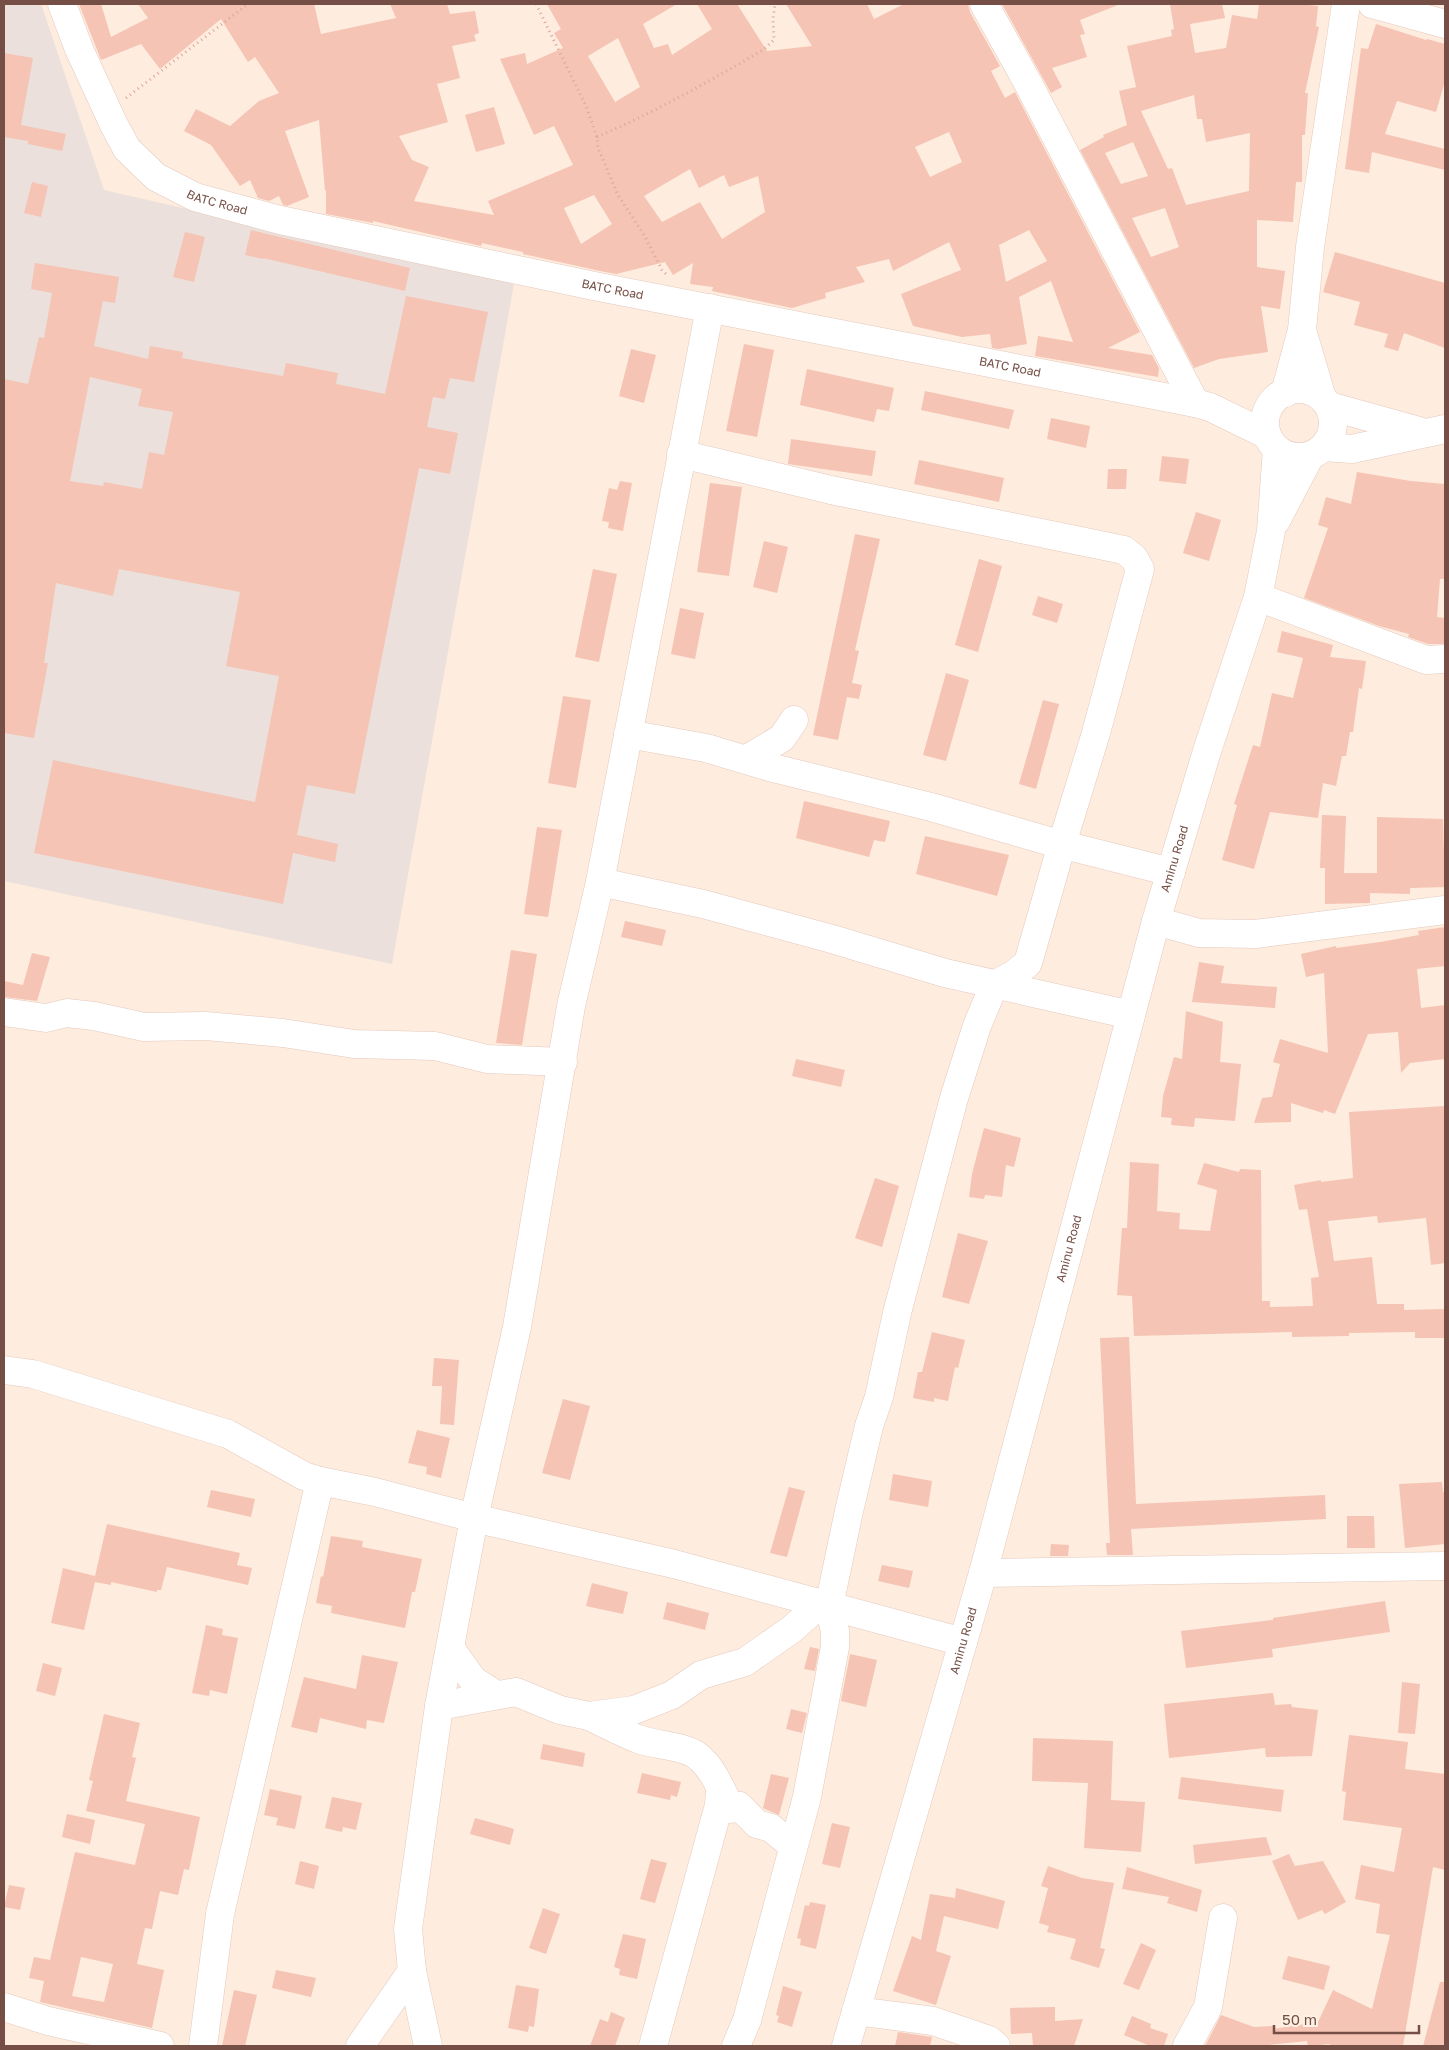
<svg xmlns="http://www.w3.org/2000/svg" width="1449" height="2050" font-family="'Golos Text',sans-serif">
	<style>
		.industrial { fill: #ebe0db }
		.building { fill: #f5c4b4; fill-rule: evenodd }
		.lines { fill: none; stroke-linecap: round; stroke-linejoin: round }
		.minor-casing { stroke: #e4c9bd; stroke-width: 29 }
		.path { stroke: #d9a798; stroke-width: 3; stroke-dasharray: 1 4; stroke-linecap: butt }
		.minor { stroke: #fff; stroke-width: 28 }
		.labels { text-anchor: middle; stroke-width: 4; stroke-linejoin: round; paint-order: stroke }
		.street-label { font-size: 12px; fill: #754f45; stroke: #fff1e5 }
	</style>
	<rect width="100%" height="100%" fill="#feecde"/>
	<path class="industrial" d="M4 4H41L104 190 514 284 392 964 4 881Z"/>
	<path class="building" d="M79 4H101L111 37 148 18 138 4H314L321 34 396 18 390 4H447L450 14 475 11 479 33 474 35 476 41 452 46 460 78 437 84 448 122 399 136 412 160 429 167 414 201 494 215 488 201 573 165 554 126 534 135 500 59 525 53 527 64 563 48 554 33 561 29 547 4H677L643 24 654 48 668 44 672 55 712 29 697 4H737L767 51 812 46 786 4H867L874 19 904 4H968L970 12 1000 66 991 71 1005 98 1015 92 1140 332 1108 348 1152 355 1159 368 1158 377 1035 356 1038 336 1073 342 1051 281 1019 297 1027 344 999 349 992 348 990 334 962 337 913 326 901 294 961 270 949 242 893 271 889 259 856 267 865 282 825 293 826 298 792 308 712 291 713 287 690 284 693 263 673 275 665 262 616 274 600 271 523 254V252L482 243 481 246 373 221V223L326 214V190L325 191 319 120 285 131 309 197 287 206 283 205 279 196 269 201 258 198 250 180 240 186 211 145 184 131 196 109 230 126 259 101 279 93 255 57 248 62 221 19 160 69 141 44 101 60ZM618 38 640 87 615 102 588 56ZM949 132 962 162 930 177 915 147ZM690 169 699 188 724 175 729 187 758 176 765 212 722 239 700 202 662 222 644 196ZM594 195 612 224 581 244 564 208ZM1029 230 1047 261 1006 282 999 245Z
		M1002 4H1117L1118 5 1080 20 1085 34 1080 35 1087 57 1052 68 1062 87 1051 93Z
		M1170 4H1222L1225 18 1190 24 1195 53 1226 48 1232 15 1257 19 1259 4H1299L1318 6 1316 26 1319 27 1305 93H1308L1305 135H1302V182H1296L1293 222 1257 220V267L1285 271 1280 309 1261 306 1268 352 1219 359 1194 368 1080 150 1104 137 1103 135 1127 125 1119 91 1136 87 1127 46 1172 36 1171 30 1174 29ZM1194 95 1197 119H1202L1206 142 1250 133 1249 191 1186 205 1172 168 1168 169 1141 111ZM1133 142 1148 176 1121 184 1105 153ZM1165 208 1179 247 1151 257 1132 218Z
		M1376 24 1426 40 1427 39 1445 44V81L1436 112 1397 101 1385 134 1445 149V170L1372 152 1369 173 1345 169 1361 48 1368 49Z
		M4 53 33 58 21 125 66 134 62 151 28 144V141L4 137Z
		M494 107 505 144 476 152 465 115Z
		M32 182 48 186 41 217 24 213Z
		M251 230 410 268 405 291 263 258V259L245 255Z
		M185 232 205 237 194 282 173 277Z
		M1335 252 1445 283V348L1404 333 1398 351 1384 347 1388 334 1354 325 1360 302 1323 292Z
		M35 263 119 277 115 303 103 301 94 346 148 359 150 346 183 352 182 358 283 376 286 363 338 373 336 384 385 394 406 296 488 312 474 382 450 378 445 399 433 397 427 427 458 433 450 474 419 468 355 794 307 785 297 835 338 844 335 862 293 853 283 904 34 853 53 760 255 802 279 676 226 666 240 592 119 569 113 596 56 583 44 663H48L34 738 4 733V379L28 384 39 337 44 338 52 293 31 289ZM90 377 142 389 138 406 173 412 164 455 149 452 142 489 104 482 103 486 70 481Z
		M744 344 774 350 757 437 726 431Z
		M631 349 656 355 644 403 619 396Z
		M807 369 894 388 889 411 877 409 874 422 800 405Z
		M925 391 1014 410 1009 429 921 410Z
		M1051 418 1090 426 1086 448 1047 439Z
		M791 439 876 451 872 476 788 464Z
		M1162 456 1189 459 1186 484 1159 481Z
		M919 460 1004 478 999 502 914 484Z
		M1108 469H1127L1126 489H1107Z
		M1357 472 1411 481 1445 484 1444 579H1440L1437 617 1445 618V644H1428L1408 637 1409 634 1379 626 1304 598 1328 528 1318 525 1326 497 1351 504Z
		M620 481 632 483 623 531 608 528 609 522 602 521 609 488 617 490Z
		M710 483 742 487 729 576 697 572Z
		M1196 512 1221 520 1209 561 1183 553Z
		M855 534 880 539 855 650 859 651 852 683 862 685 859 699 847 697 838 740 813 735Z
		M764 541 788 547 777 593 753 587Z
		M979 559 1002 566 978 652 955 645Z
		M593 569 617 574 599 662 575 657Z
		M1038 596 1063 604 1057 623 1032 615Z
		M680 608 704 613 695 659 671 654Z
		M1282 631 1333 645 1330 657 1366 661 1362 689 1359 688 1353 732H1350L1346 756H1342L1336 786 1323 783 1318 818 1270 812 1254 869 1222 860 1237 805 1234 804 1253 745 1260 747 1272 693 1293 698 1303 658 1277 652Z
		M946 673 969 680 946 761 923 755Z
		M563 696 591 700 576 788 548 783Z
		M1043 700 1059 704 1036 789 1019 784Z
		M804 801 890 821 885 842 874 840 869 857 796 838Z
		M1322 815 1346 816 1344 873H1377V817L1443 819 1445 887 1410 888V894L1370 893V903L1325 904V868H1320Z
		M537 827 562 830 548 917 524 914Z
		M925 836 1009 855 997 896 916 874Z
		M625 921 666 930 662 946 621 937Z
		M1445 927V966L1417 969 1421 1008 1445 1005V1059L1410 1063 1401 1073 1398 1032 1368 1034 1335 1114 1324 1110 1323 1113 1291 1103V1122L1254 1123 1262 1098 1272 1097 1280 1064 1273 1062 1280 1039 1328 1053 1324 973 1306 977 1301 954 1336 946V948L1380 942 1419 935 1418 931Z
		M511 950 537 954 522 1045 496 1043Z
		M32 953 50 957 37 1001 4 997V981L23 985Z
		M1199 962 1224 966 1221 983 1277 987 1275 1008 1192 1002Z
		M1186 1011 1223 1022 1220 1062 1241 1064 1235 1121 1195 1118 1194 1127 1171 1125 1172 1118 1161 1117 1163 1096 1174 1057 1182 1059Z
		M796 1059 845 1070 841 1087 792 1076Z
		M1445 1106V1263L1431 1265 1426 1218 1378 1223 1377 1216 1328 1221 1334 1261 1372 1257 1377 1304H1404V1310L1445 1309V1338H1415V1332L1349 1333V1336L1292 1337V1332L1134 1336 1132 1296 1117 1295 1122 1228H1127L1130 1162 1159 1164 1157 1211 1180 1213 1179 1229 1210 1231 1217 1190 1197 1184 1204 1163 1239 1172 1240 1169 1261 1170 1262 1301H1270V1307L1313 1306 1311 1278 1319 1277 1307 1209 1299 1210 1294 1185 1321 1180V1182L1353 1178 1349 1112Z
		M984 1128 1021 1138 1014 1167 1006 1165 1002 1197 985 1195 984 1199 969 1197 972 1174Z
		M875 1178 899 1186 882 1247 855 1238Z
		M958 1233 988 1241 969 1304 942 1297Z
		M932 1332 965 1340 958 1368 955 1367 948 1401 934 1398V1402L913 1398 918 1372H922Z
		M1129 1337 1136 1504 1325 1495 1326 1519 1131 1529 1133 1555H1107L1106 1543H1110L1100 1338Z
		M434 1358 459 1360 454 1425 440 1424 442 1386H432Z
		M563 1399 590 1406 570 1480 542 1473Z
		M417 1430 450 1438 441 1478 426 1474 427 1467 408 1463Z
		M893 1474 932 1481 928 1507 889 1500Z
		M1442 1482 1443 1492H1445V1544L1405 1548 1399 1484Z
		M789 1487 805 1491 787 1557 770 1553Z
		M211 1490 255 1499 251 1517 207 1507Z
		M1347 1516H1374L1375 1548H1347Z
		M107 1524 240 1553 237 1565 252 1568 248 1585 167 1567 161 1590H157V1592L111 1582V1585L95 1582 84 1630 51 1623 63 1568 95 1576Z
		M331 1536 363 1541 362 1547 422 1559 415 1592H412L405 1628 331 1613 332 1606 316 1603 321 1576 323 1577Z
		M1051 1544 1069 1545 1068 1556H1050Z
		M882 1565 913 1571 909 1588 878 1581Z
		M592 1583 628 1592 623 1614 586 1606Z
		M1385 1601 1390 1632 1272 1649 1273 1657 1186 1668 1181 1631 1273 1620V1618Z
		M667 1602 709 1613 705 1630 663 1619Z
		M206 1625 223 1629 222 1635 238 1638 227 1694 210 1690 209 1696 192 1693Z
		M810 1647 819 1649 815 1671 804 1669Z
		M850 1654 877 1660 866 1707 841 1701Z
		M362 1655 398 1662 384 1723 367 1720 366 1729 320 1718 317 1733 291 1727 304 1677 356 1689Z
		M43 1663 62 1668 55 1696 36 1691Z
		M1402 1682 1420 1684 1415 1734 1398 1733Z
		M1273 1693 1275 1705 1291 1704 1292 1707 1318 1710 1312 1756 1266 1757 1265 1748 1169 1758 1164 1704Z
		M791 1709 807 1713 802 1733 786 1729Z
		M104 1714 140 1723 132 1757 136 1758 126 1801 200 1817 189 1870 184 1869 178 1895 160 1891 152 1929 145 1928 137 1964 164 1970 152 2028 40 2002 44 1981 29 1978 34 1957 50 1960 75 1852 135 1865 145 1824 86 1811 93 1781 89 1780ZM81 1957 113 1964 104 2002 72 1996Z
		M1349 1735 1408 1742 1405 1769 1445 1774V1870L1433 1867 1403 2046H1330V2044L1308 2046 1307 2041 1259 2046H1205L1221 2015 1254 2027 1273 2026V2029L1318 2022 1333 1990 1372 2009 1390 1935 1376 1933 1380 1904 1355 1899 1361 1865 1394 1872 1402 1828 1343 1820 1346 1792 1342 1791Z
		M1033 1738 1113 1741 1111 1800 1145 1802 1141 1852 1084 1848 1088 1783 1032 1781Z
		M543 1744 585 1753 583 1767 540 1759Z
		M642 1773 681 1782 677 1797 671 1795 670 1800 637 1793Z
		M771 1774 789 1778 779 1815 763 1808Z
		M1181 1777 1284 1790 1281 1812 1178 1799Z
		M270 1789 302 1796 295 1829 276 1825 278 1818 264 1815Z
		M332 1797 362 1803 356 1830 343 1827 342 1832 325 1828Z
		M67 1814 95 1820 90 1844 62 1837Z
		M475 1818 514 1829 510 1845 470 1834Z
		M832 1823 850 1827 840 1868 822 1864Z
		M1266 1837 1272 1855 1195 1864 1193 1845Z
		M1289 1854 1295 1866 1323 1861 1346 1902 1325 1914 1322 1910 1298 1920 1272 1861Z
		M651 1859 667 1863 655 1903 640 1899Z
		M300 1861 319 1866 314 1889 295 1884Z
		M1048 1866 1082 1878 1114 1883 1100 1948 1105 1949 1099 1968 1070 1959 1076 1939 1047 1932 1049 1926 1039 1923 1048 1888 1041 1886Z
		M1127 1867 1202 1890 1197 1912 1167 1903 1169 1897 1122 1889Z
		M9 1885 25 1888 20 1910 4 1907Z
		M956 1888 1005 1901 998 1929 944 1916 936 1951 951 1956 936 2005 893 1991 912 1936 921 1940 930 1894 955 1898Z
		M810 1902 826 1905 816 1949 800 1945 801 1939 797 1938 805 1905 809 1906Z
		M543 1908 560 1914 546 1954 529 1948Z
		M623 1934 646 1939 637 1979 619 1975 620 1969 614 1967Z
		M1141 1943 1156 1950 1139 1990 1123 1984Z
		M1288 1956 1330 1966 1324 1990 1282 1979Z
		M276 1970 316 1978 311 1997 272 1988Z
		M1440 1982H1445V2046H1423Z
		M516 1985 539 1989 534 2027 529 2026 528 2032 508 2028Z
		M783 1986 802 1992 792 2027 777 2022 779 2016 776 2015Z
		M234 1990 257 1995 245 2046H222Z
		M1055 2007V2021L1083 2019 1074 2046H1033L1032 2033 1011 2034 1010 2008Z
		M611 2012 625 2018 615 2046H590L600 2019 608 2022Z
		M1132 2016 1151 2024 1150 2028 1168 2034 1164 2046H1150L1124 2035Z
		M898 2032 932 2037 930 2046H895Z"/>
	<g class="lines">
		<g class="minor-casing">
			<g id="minor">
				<path id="s1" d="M62 4 79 49 114 125 127 149 156 177 195 197 280 220 594 286 1195 403 1210 407 1267 435"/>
				<path d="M984 4 1029 85 1195 403"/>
				<path d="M1372 4 1445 24"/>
				<path d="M1302 330 1322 398"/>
				<circle cx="1299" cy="423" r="34"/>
				<path d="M1285 393 1302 330 1310 247 1346 4"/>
				<path d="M1329 406 1419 431"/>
				<path d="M1324 447 1352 449 1445 429"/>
				<path d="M681 454 831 490 1124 550 1134 558 1140 569 1096 733 1062 844 1028 963 1013 975 994 985 977 1026 954 1098 897 1313 879 1397 869 1426 849 1511 829 1606 835 1631V1647L807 1797 747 2020 736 2046"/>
				<path d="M1276 521 1310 456"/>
				<path d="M1258 597 1426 660 1445 659"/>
				<path d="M628 734 706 748 773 768 931 807 1052 842 1171 872"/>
				<path d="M747 759 782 738 794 720"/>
				<path d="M600 882 703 904 832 939 945 973 1131 1015"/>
				<path d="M1156 921 1199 933 1255 934 1445 910"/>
				<path d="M4 1012 46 1018 67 1013 94 1016 144 1027 206 1026 283 1033 354 1044 435 1046 487 1059 563 1062"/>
				<path d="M4 1370 33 1374 228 1434 304 1476 320 1481 375 1492 474 1518 674 1564 963 1642"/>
				<path d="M983 1573 1445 1566"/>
				<path d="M450 1648 473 1680 496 1695"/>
				<path d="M439 1706 516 1692 560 1710 589 1716 634 1710 672 1695 701 1675 745 1662 792 1629 820 1604"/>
				<path d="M589 1716C605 1724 621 1732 638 1739 657 1746 687 1745 701 1759 715 1772 722 1792 731 1809L739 1806 757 1824 771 1828 793 1846"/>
				<path d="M4 2007 48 2021 160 2046"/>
				<path d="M856 2011 933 2021 989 2040 996 2046"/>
				<path d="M203 2046 220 1914 320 1481"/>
				<path d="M360 2046 412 1971"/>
				<path d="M428 2046 412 1971 408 1929 439 1706 474 1518 517 1327 571 1006 600 882 710 308"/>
				<path d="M653 2046 719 1805 720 1789"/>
				<path id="s2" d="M846 2046 983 1573 1156 921 1207 751 1258 597 1271 531 1277 449"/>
				<path d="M1187 2046 1208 2007 1223 1918"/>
			</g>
		</g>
		<path class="path" d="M536 4 586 106 597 137 598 148 618 195 644 235 662 270 668 276
			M126 98 248 4
			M597 137C655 112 708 82 763 50L774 40 773 20 775 4"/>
		<use href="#minor" class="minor"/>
	</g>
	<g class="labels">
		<g class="street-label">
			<text dy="4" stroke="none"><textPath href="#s1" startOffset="266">BATC Road</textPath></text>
			<text dy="4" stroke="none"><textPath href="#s1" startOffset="671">BATC Road</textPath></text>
			<text dy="4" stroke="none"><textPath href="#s1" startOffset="1076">BATC Road</textPath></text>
			<text dy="4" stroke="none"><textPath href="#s2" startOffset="1232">Aminu Road</textPath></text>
			<text dy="4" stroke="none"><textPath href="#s2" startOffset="828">Aminu Road</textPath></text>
			<text dy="4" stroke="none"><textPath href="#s2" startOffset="422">Aminu Road</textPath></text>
		</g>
	</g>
	<rect width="1449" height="2050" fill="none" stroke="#754f45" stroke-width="10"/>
	<path d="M1274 2025v8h145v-8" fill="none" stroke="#754f45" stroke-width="2.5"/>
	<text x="1282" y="2025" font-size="15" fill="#754f45" stroke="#fff1e5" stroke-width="4" paint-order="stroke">50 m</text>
</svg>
